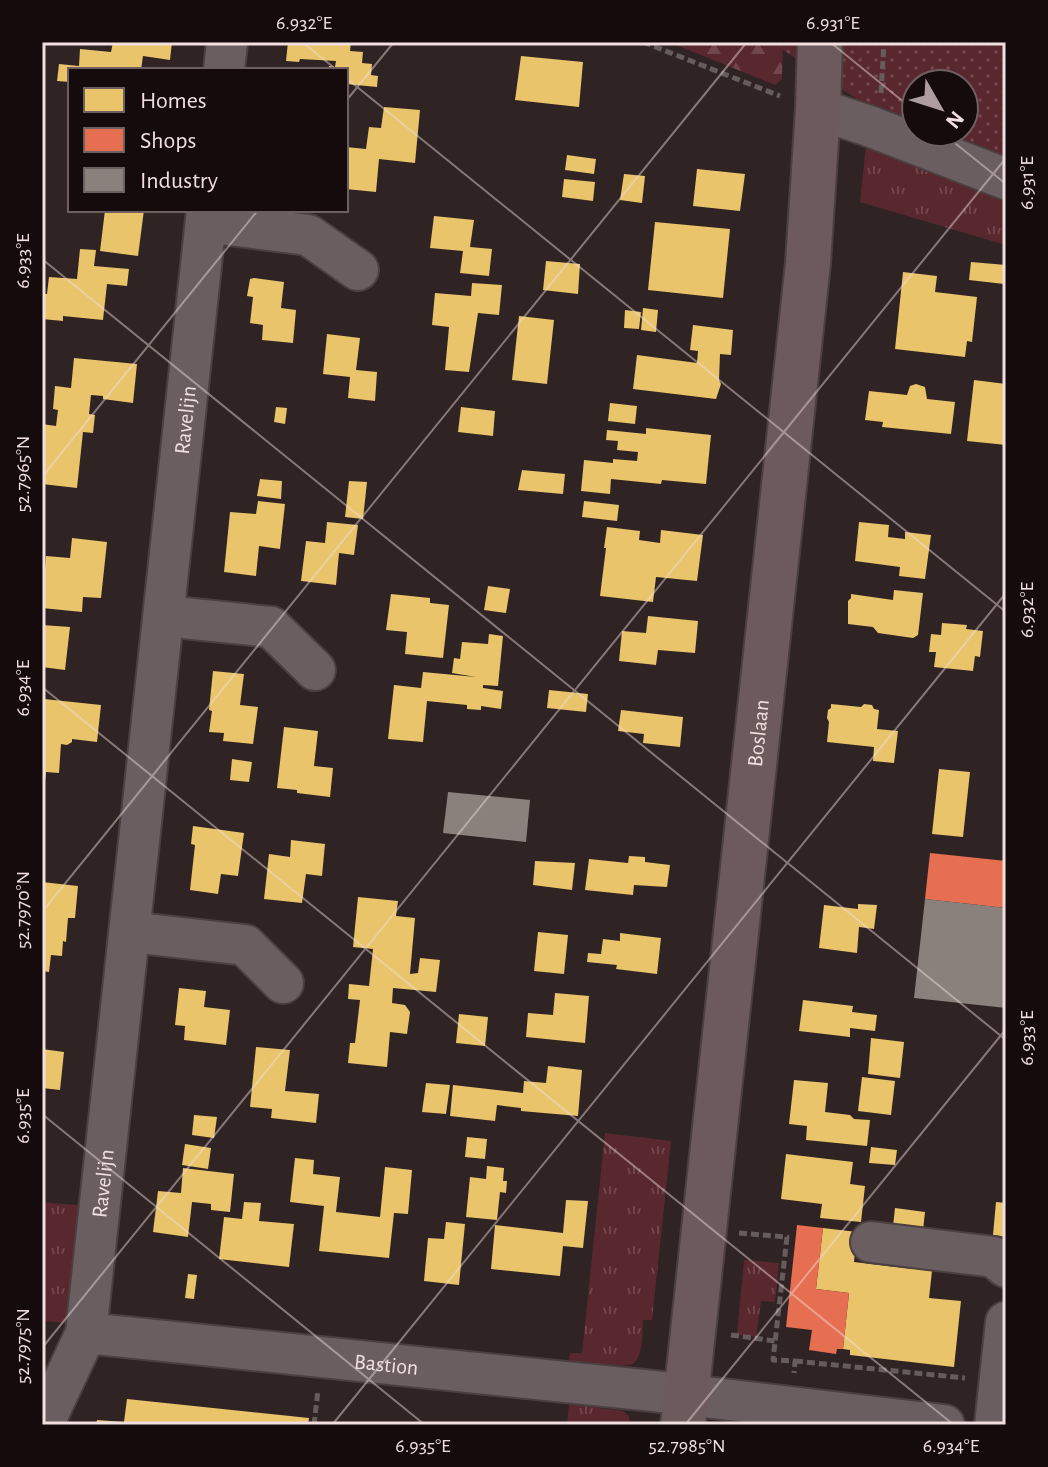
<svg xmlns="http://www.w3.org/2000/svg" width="1048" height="1467" font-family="'Alegreya Sans',sans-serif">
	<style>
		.grass { fill: url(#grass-tufts) }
		.forest { fill: url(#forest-firs) }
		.park { fill: url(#park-dots) }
		.homes { fill: #e9c46a }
		.shops { fill: #e76f51 }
		.industry { fill: #8a817c }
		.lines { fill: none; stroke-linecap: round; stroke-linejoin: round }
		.minor-casing { stroke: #4b3f40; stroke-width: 44 }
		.major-casing { stroke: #4b3f40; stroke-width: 48 }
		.path { stroke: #665c5c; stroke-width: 5; stroke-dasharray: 8 4; stroke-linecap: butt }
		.minor { stroke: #6a5e60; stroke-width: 40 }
		.major { stroke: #6c5a5c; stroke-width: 44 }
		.ticks { fill: none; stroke: #f1dfe0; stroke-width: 2; stroke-opacity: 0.45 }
		.labels { text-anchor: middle; stroke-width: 8; stroke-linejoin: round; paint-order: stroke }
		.street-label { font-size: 22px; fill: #f1dfe0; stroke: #160b0c }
		.neatline { fill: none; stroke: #f1dfe0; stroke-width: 3 }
		.ticks-label { font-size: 20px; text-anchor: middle; fill: #f1dfe0 }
	</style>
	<defs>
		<pattern id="grass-tufts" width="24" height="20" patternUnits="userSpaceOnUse" patternTransform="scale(2)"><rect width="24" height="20" fill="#59272e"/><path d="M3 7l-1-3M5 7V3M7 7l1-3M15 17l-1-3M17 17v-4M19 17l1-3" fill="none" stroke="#71464c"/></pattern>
		<pattern id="forest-firs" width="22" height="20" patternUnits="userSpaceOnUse" patternTransform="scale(2)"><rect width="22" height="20" fill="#59272e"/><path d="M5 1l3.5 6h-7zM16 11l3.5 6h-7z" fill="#71464c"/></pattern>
		<pattern id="park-dots" width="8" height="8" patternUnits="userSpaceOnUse" patternTransform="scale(2)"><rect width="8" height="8" fill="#59272e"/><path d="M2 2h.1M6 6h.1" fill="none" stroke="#71464c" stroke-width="1.8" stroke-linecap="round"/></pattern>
	</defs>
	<rect width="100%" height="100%" fill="#302324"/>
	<path class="grass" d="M867 136 1006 186V245L860 202Z
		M605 1133 671 1141 652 1320H643C642 1332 644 1358 632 1364 625 1367 613 1364 605 1364L604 1372 568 1369 570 1353H582Z
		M42 1202 86 1206 68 1323 42 1321Z
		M744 1260 779 1263 775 1302 761 1301 756 1337 737 1335Z
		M569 1404 623 1411 629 1416 630 1425H567Z"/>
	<path class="forest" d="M669 42H783L782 79 775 85Z"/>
	<path class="park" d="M771 42H1006V157L941 132H964V84H916V122L860 101Z"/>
	<path class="homes" d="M113 42H172L170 60 143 56 141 70H70V82L57 81 59 64 79 66 80 49 111 52Z
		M288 42H351L350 51 363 52 362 63 372 64 371 75 378 76 377 87 346 84V70H328L329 66 335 67 336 61 300 59 299 62 286 61Z
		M521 56 583 62 579 107 515 100Z
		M384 107 420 110 415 163 379 159 376 192 346 189V147L366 149 369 127 381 128Z
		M567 155 596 159 594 174 565 170Z
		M697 169 745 174 740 211 693 206Z
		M624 174 645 176 642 203 620 200Z
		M564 179 595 182 593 201 562 197Z
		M105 210H144L138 256 100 251Z
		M434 216 474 220 470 247 492 249 489 276 460 273 463 251 430 248Z
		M655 222 730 229 723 298 648 290Z
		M80 249 96 250 94 266 129 269 127 286 107 284 103 320 63 316V321L42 319V294H47L49 277 77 279Z
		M546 261 580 264 578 294 543 290Z
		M971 262 1006 265 1004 284 969 280Z
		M903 272 937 276 935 292 977 297 972 342 967 341 965 357 895 349Z
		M254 278 284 282 281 308 296 310 293 343 262 340 263 325 250 323 253 297 247 296 250 279Z
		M472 283 502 285 499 315 478 313 469 372 445 370 449 327 432 325 435 293 471 296Z
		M643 308 658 310 656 332 641 330Z
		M625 310 641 312 639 329 624 328Z
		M519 316 554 320 547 384 512 380Z
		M693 325 733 330 731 355 720 354 719 380 721 384 716 399 633 389 637 355 697 363 698 351 690 350Z
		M327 334 360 338 356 370 377 372 375 401 348 398 350 377 323 374Z
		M74 358 137 364 133 403 103 399V396L91 395 89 414 95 415 93 433 83 432 77 488 42 484V424L56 426 58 410 53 409 55 386 71 388Z
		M974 380 1006 384V445L967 441Z
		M916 384 925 387 927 399 955 402 951 434 882 427 883 422 865 420 869 391 907 395 910 386Z
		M610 403 637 406 635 424 608 421Z
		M276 407 287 408 285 424 274 422Z
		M461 407 495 411 493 436 458 432Z
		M646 428 711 435 706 484 662 480 661 484 611 479 610 494 581 491 584 460 613 463V459L637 461 638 452 617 450 618 441 606 440 607 430 646 434Z
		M522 470 565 474 563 494 518 490Z
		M260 479 282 481 281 499 257 496Z
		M349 481 367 482 363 519 345 517Z
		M258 501 285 504 280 549 259 546 256 576 224 572 230 512 256 514Z
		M584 501 619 505 617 521 582 517Z
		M327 522 358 525 354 555 339 553 336 585 301 581 306 541 325 543Z
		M859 522 889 525 888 537 905 539V532L931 535 925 579 899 576 900 567 855 561Z
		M607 527 640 531 639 540 660 543 661 530 703 535 697 581 656 577 653 602 600 596 606 548H604Z
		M72 538 107 542 101 598 83 597 82 612 42 608 46 556 70 558Z
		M488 586 510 589 506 613 484 610Z
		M894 590 923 593 918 635 913 638 878 633 873 627 848 624V601L851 598V594L893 600Z
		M391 594 430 598V603L449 605 443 658 405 654 407 632 386 630Z
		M648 616 698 621 695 653 658 650 656 665 619 661 622 631 646 633Z
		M942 623 967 625 966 629 983 631 980 657 975 656 973 671 934 667 936 652H929L931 634 941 635Z
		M42 625 70 627 65 670 42 667Z
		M489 634 503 636 498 686 483 685V688L503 691 501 709 481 706V710L467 709V705L427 701 423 742 388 739 394 685 421 688 423 672 476 677 452 673 454 658 460 659 462 642 488 644Z
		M213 671 244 674 240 705 258 707 253 744 223 741 224 733 209 732 212 711 209 710Z
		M549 690 588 694 586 712 547 708Z
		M44 699 101 705 97 742 72 739V742L67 745 61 744 59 773 46 772 44 791H42V724Z
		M831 704 861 707 864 704 872 705 874 709 879 710 877 729 898 731 894 763 873 761 874 747 827 742 829 722 827 718 828 710 831 708Z
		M621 710 683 717 680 747 643 743 644 734 618 731Z
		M284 727 318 731 314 766 333 768 330 797 297 793V790L277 788Z
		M232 759 252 762 249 782 230 780Z
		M939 769 970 772 963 837 932 834Z
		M193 826 244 833 238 876 221 874 218 894 190 890 195 845 191 844Z
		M291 840 325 844 322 876 306 874 302 903 264 899 269 854 290 857Z
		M629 856 645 857V862L670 865 667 887 634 885 633 895 585 890 589 859 628 863Z
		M535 861 575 863 572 890 533 885Z
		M42 882 78 886 75 918H68L66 942 63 941 62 956 51 955 49 972 42 971Z
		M358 897 398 901 396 916 415 918 410 974 418 973 420 958 440 960 436 992 393 988 392 1003 405 1005 410 1012 407 1034 390 1032 387 1067 348 1063 350 1043H355L360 1000 348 999 349 984 369 986 373 949 353 947Z
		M858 904 877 905 874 929 859 927 857 953 819 948 824 905 858 909Z
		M538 932 568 935 564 974 534 971Z
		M620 933 661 938 657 974 616 969 617 965 587 962 588 953 601 954 603 939 620 941Z
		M179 988 206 991 204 1007 230 1010 226 1045 184 1040 185 1026 175 1025Z
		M555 993 589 996 585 1043 526 1037 528 1013 553 1015Z
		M803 1000 853 1006 852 1012 877 1015 875 1031 850 1028V1037L799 1031Z
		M459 1014 488 1017 485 1046 456 1043Z
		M871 1038 904 1042 900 1078 868 1074Z
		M256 1047 290 1050 285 1091 319 1094 316 1123 271 1118 272 1109 250 1107Z
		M42 1049 64 1052 60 1090 42 1088Z
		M548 1066 582 1070 578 1116 521 1111V1108L497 1105 495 1121 450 1116 453 1085 523 1093 524 1081 546 1083Z
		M862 1077 895 1081 891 1115 858 1111Z
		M794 1080 828 1083 825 1112 850 1115 854 1119 870 1120 867 1146 806 1140 807 1126 789 1124Z
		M426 1083 450 1085 446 1114 422 1112Z
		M194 1115 217 1117 214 1138 192 1135Z
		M467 1137 487 1139 485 1159 465 1157Z
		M185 1144 211 1148 208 1169 182 1165Z
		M871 1147 897 1150 895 1165 869 1163Z
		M786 1154 853 1162 850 1184 865 1186 861 1222 820 1218 822 1204 781 1199Z
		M295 1158 314 1160 313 1174 340 1177 336 1212 380 1217 385 1167 412 1170 408 1214 394 1213 389 1258 319 1251 324 1206 290 1202Z
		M487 1166 504 1168 503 1181H507L506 1193 500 1192 497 1220 466 1217 470 1177 486 1179Z
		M183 1168 234 1174 230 1212 211 1210V1204L192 1202 188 1237 153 1232 158 1191 181 1193Z
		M566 1200 588 1201 583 1248 563 1246 560 1276 491 1269 495 1225 563 1233Z
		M244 1202 261 1203 259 1221 294 1224 289 1267 219 1259 224 1217 242 1219Z
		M996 1202 1006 1203V1237L993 1235Z
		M895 1208 925 1212 923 1230 893 1226Z
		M446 1222 465 1224 459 1285 424 1281 428 1238 444 1239Z
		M823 1228 857 1232 854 1262 913 1269 914 1260 933 1262 929 1298 961 1301 954 1367 850 1355V1350L843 1349 849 1293 816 1289Z
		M188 1274 197 1275 194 1299 185 1298Z
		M127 1399 309 1418 308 1425H96L97 1420 124 1422Z"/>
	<path class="shops" d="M930 853 1006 861V908L925 899Z
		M797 1225 823 1228 816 1289 849 1293 843 1349H837L836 1354 809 1350 812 1330 786 1327Z"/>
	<path class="industry" d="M448 792 530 800 526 842 443 833Z
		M925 899 1006 908V1008L914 998Z"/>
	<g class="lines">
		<g class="minor-casing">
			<g id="minor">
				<path d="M224 70 227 42"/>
				<path d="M818 109 869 126 1006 179"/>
				<path d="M206 222 308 235 358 270"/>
				<path d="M164 616 271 627 315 670"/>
				<path d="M130 932 245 945 283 983"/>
				<path d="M871 1242 994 1257 1006 1267"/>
				<path id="s1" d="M86 1333 653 1391 944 1425"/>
				<path id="s2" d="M43 1425 86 1333 207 210"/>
				<path d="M995 1425 1006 1322"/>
			</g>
		</g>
		<g class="major-casing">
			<g id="major">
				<path id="s3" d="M683 1425 808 263 818 109 820 42"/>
			</g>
		</g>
		<path class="path" d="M643 42 780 96
			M881 93 884 42
			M739 1233 787 1237 773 1360 795 1361 794 1373
			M731 1335 775 1341
			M795 1361 965 1378
			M314 1425 318 1390"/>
		<use href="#minor" class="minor"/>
		<use href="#major" class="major"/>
	</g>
	<path class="ticks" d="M302 42 337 70M830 42 916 112M346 78 1006 612M346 101 394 42M941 132 1006 184M42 259 1006 1040M42 477 258 210M42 687 954 1425M42 912 747 42M42 1114 425 1425M42 1348 1006 158M332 1425 1006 593M685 1425 1006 1029"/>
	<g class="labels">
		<g class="street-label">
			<text dy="8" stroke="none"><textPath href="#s2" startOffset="1020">Ravelijn</textPath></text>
			<text dy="8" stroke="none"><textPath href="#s3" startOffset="696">Boslaan</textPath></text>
			<text dy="8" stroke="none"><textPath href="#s2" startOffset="252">Ravelijn</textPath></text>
			<text dy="8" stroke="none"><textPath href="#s1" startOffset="302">Bastion</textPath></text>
		</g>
	</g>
	<rect width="1048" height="1467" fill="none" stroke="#160b0c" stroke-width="88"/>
	<rect x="68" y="68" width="280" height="144" fill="#160b0c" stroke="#6e6061" stroke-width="2"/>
	<rect x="84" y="88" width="40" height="24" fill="#e9c46a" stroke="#6e6061" stroke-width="2"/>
	<text x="140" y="108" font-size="24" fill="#f1dfe0">Homes</text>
	<rect x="84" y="128" width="40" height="24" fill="#e76f51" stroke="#6e6061" stroke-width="2"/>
	<text x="140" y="148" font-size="24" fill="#f1dfe0">Shops</text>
	<rect x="84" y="168" width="40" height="24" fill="#8a817c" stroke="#6e6061" stroke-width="2"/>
	<text x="140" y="188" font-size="24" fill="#f1dfe0">Industry</text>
	<g transform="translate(940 108) rotate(129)"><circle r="38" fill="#160b0c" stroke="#6e6061" stroke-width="2"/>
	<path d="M0-6L14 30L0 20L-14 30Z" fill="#ad9d9e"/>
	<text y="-12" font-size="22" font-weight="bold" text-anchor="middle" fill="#f1dfe0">N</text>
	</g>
	<rect x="44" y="44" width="960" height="1379" class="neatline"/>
	<g class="ticks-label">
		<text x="304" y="29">6.932°E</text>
		<text x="833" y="29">6.931°E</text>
		<text transform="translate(1026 183) rotate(-90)" y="7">6.931°E</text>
		<text transform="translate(22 261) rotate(-90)" y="7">6.933°E</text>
		<text transform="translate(22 474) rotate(-90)" y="7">52.7965°N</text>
		<text transform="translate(1026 610) rotate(-90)" y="7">6.932°E</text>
		<text transform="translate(22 688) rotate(-90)" y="7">6.934°E</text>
		<text transform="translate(22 910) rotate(-90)" y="7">52.7970°N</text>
		<text transform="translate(1026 1038) rotate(-90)" y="7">6.933°E</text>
		<text transform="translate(22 1116) rotate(-90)" y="7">6.935°E</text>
		<text transform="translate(22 1346) rotate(-90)" y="7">52.7975°N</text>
		<text x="423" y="1452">6.935°E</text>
		<text x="687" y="1452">52.7985°N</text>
		<text x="951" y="1452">6.934°E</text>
	</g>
</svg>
